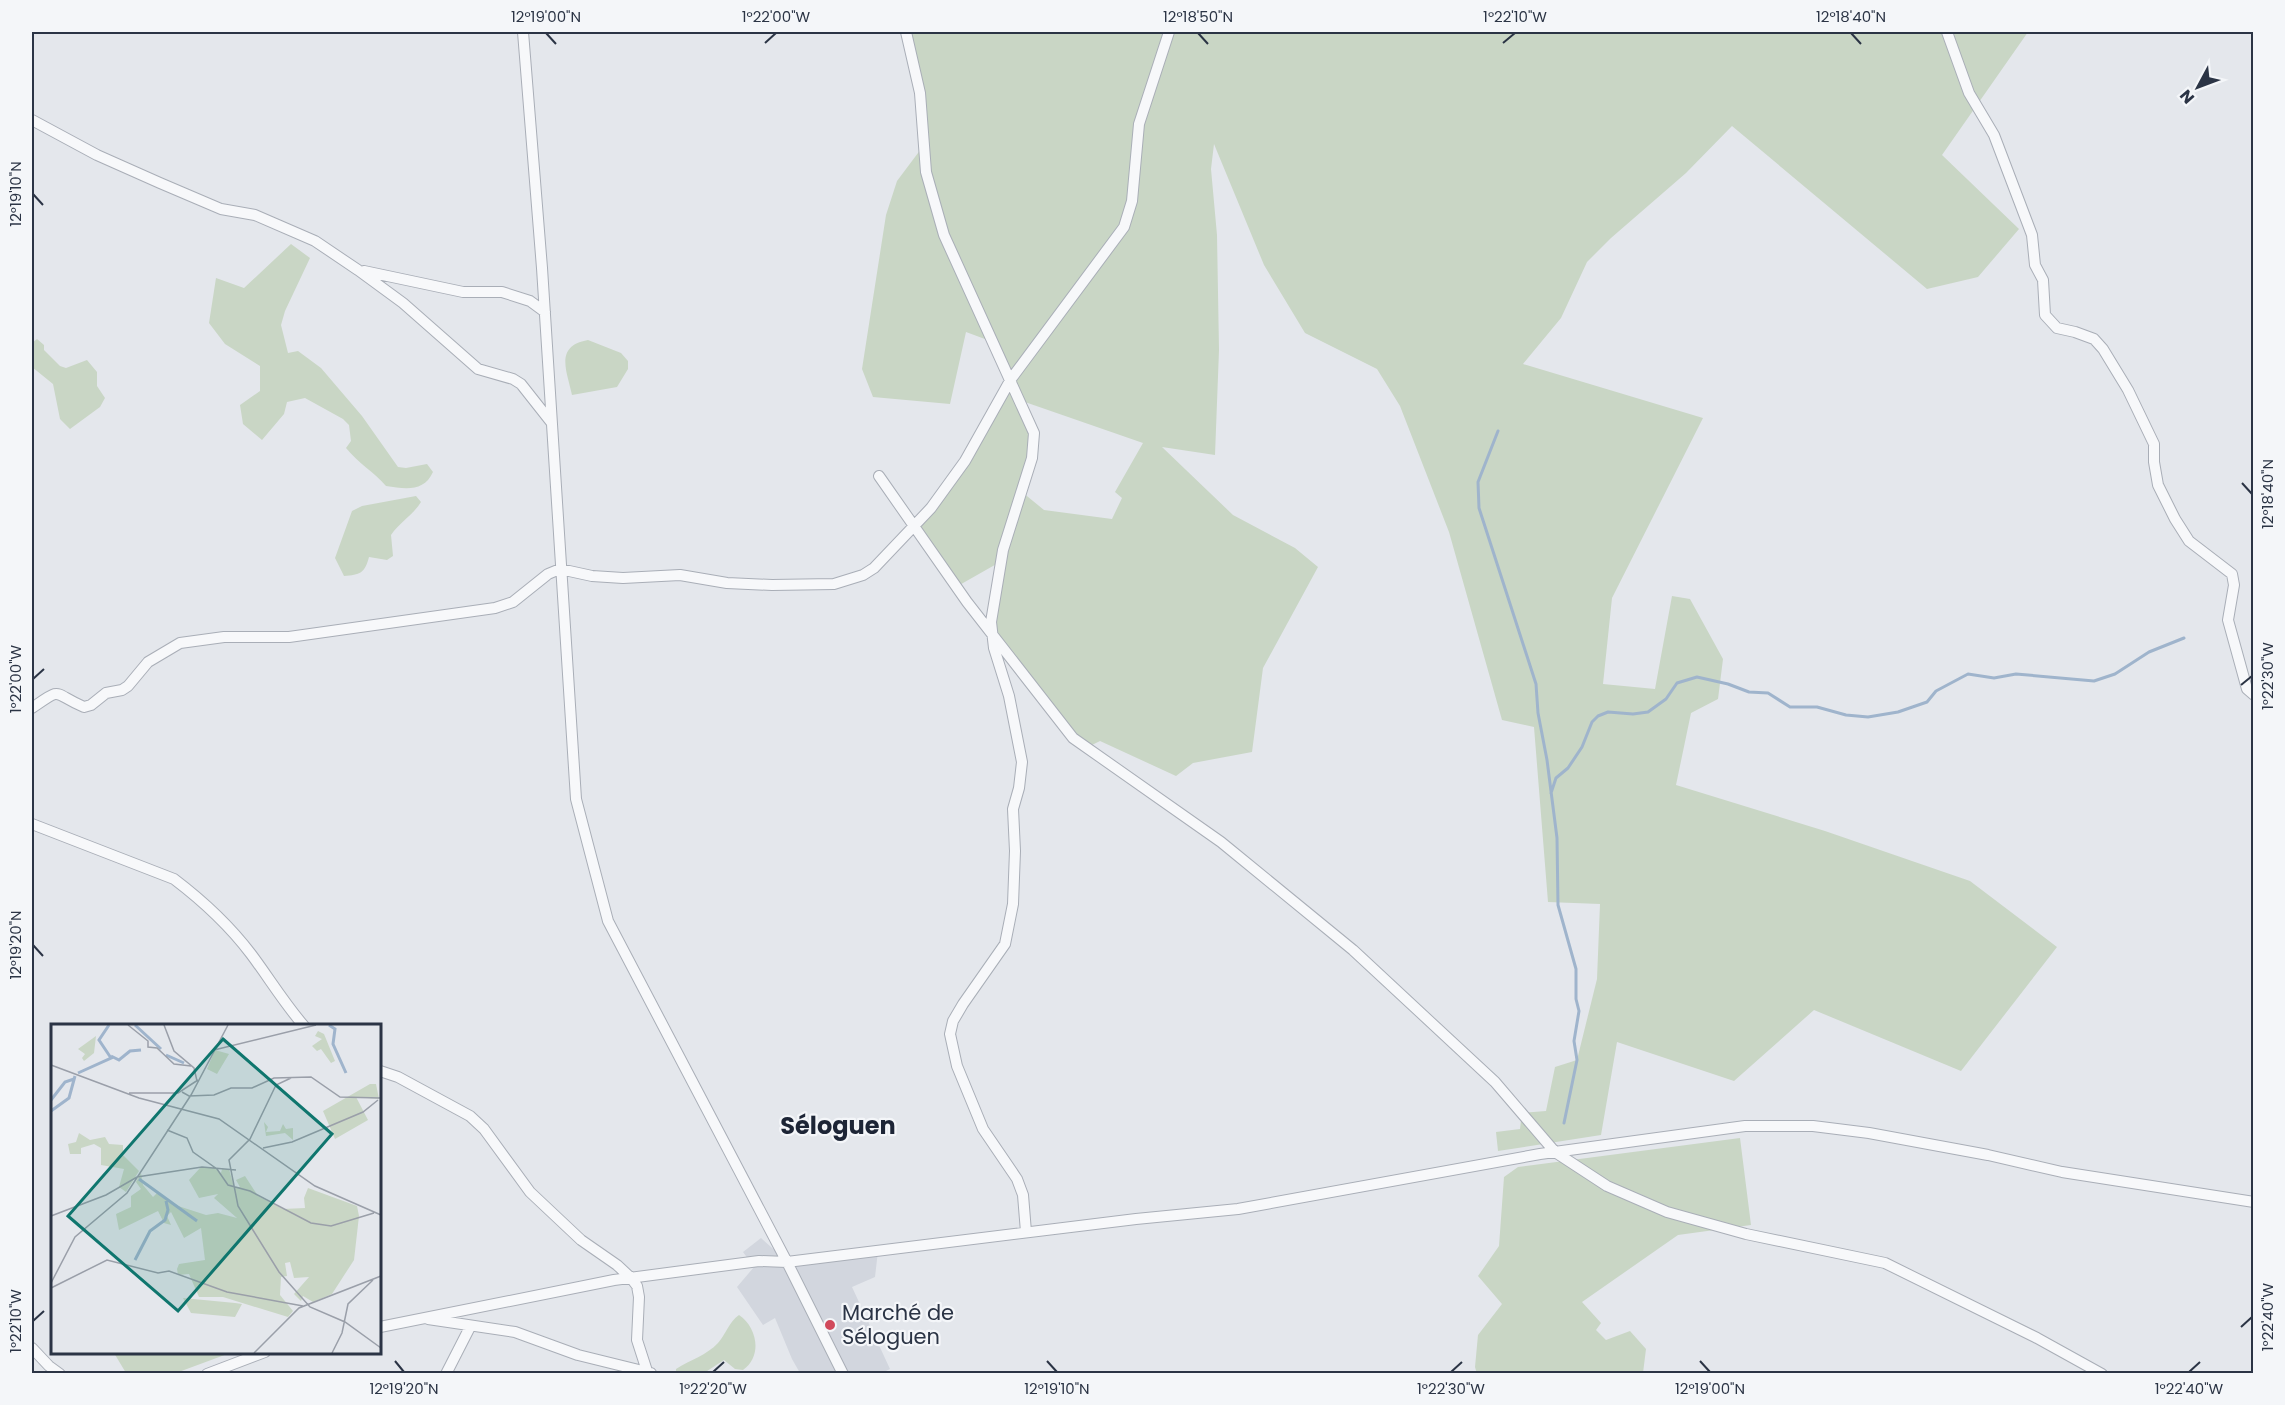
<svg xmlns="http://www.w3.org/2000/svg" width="2285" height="1405" font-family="Poppins,sans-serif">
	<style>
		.built { fill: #d2d6de }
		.green { fill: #c9d6c5; fill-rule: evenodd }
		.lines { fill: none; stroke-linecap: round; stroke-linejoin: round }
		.stream { stroke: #9fb4cc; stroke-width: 3 }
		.street-casing { stroke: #a9aeb7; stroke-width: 12 }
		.street { stroke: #f7f8fa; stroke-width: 10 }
		.ticks { fill: none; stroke: #2b3445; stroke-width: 2 }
		.poi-dot { fill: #d1495b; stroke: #f4f6f9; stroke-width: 2 }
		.labels { text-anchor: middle; stroke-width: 4.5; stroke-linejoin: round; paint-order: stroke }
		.poi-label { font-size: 21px; fill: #2b3445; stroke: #f4f6f9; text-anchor: start }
		.quarter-label { font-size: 24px; font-weight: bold; fill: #1d2536; stroke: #f4f6f9 }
		.inset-river { fill: none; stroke: #9fb4cc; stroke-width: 3 }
		.inset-road { fill: none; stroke: #9a9fa9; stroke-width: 1.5 }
		.view { fill: #0f766e; fill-opacity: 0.15; stroke: #0f766e; stroke-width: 3 }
		.inset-edge { fill: none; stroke: #2b3445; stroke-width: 3 }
		.neatline { fill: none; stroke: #2b3445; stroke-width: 2 }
		.ticks-label { font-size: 15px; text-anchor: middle; fill: #2b3445 }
	</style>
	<rect width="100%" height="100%" fill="#e4e7ec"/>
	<path class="built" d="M761 1238 788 1262 878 1251 875 1277 852 1287 890 1369 880 1374 800 1373 792 1359 775 1318 763 1325 737 1287 754 1267 743 1252Z"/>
	<path class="green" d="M906 32H2028L1942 155 2019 229 1978 277 1927 289 1732 126 1686 173 1611 238 1587 262 1561 318 1523 364 1703 418 1612 598 1603 684 1655 689 1672 596 1690 599 1723 659 1718 699 1691 713 1676 785 1825 831 1970 881 2057 947 1961 1071 1814 1010 1734 1081 1617 1042 1601 1135 1498 1151 1496 1132 1520 1129 1522 1113 1546 1111 1555 1067 1577 1060 1597 979 1600 904 1548 902 1534 727 1502 720 1449 532 1400 406 1377 369 1305 333 1264 265 1214 144 1211 169 1217 235 1219 350 1215 455 1162 447 1233 515 1295 548 1318 567 1263 668 1252 752 1193 763 1176 776 1100 741 1086 748 992 634 1000 562 956 587 914 527 931 508 1011 379 993 342 966 332 950 404 873 397 862 369 886 215 897 181 924 145ZM1022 401 1143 443 1115 492 1122 498 1112 519 1044 510 1022 492 1034 433Z
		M291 244 310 258 285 311 281 325 288 353 298 351 321 368 362 416 398 467 406 468 427 464 433 472C424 492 406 489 386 486 374 472 358 463 346 448L351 441 349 425 343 419 305 398 287 402 284 414 262 440 243 424 240 405 260 391V366L225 344 209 323 216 278 244 288Z
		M37 339 44 345V350L60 366 66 368 87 360 97 372V386L105 398 100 407 70 429 60 419 53 384 32 367V343Z
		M588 340 621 353 628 361V369L617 387 572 395C567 371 554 346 588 340Z
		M416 496 421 502C413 515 400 522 391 535L393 556 387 560 369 557C365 573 360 575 344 576L335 558 352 511 362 506Z
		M1740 1138 1751 1225 1678 1235 1582 1302 1601 1323 1596 1330 1606 1340 1630 1331 1646 1349 1643 1373 1477 1374 1475 1367 1478 1335 1502 1304 1478 1276 1499 1246 1504 1177 1518 1167Z
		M739 1315C757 1327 763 1356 743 1370L735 1369 724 1360 704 1373H676V1369C690 1360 707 1355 718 1343 726 1334 729 1322 739 1315Z
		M114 1353H230L176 1373H126Z"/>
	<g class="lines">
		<path class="stream" d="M1498 431 1478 482 1479 508 1536 684 1538 713 1547 760 1557 838 1558 905 1576 969V999L1579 1011 1574 1041 1577 1060 1564 1123
			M1551 793 1556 778 1568 768 1582 747 1592 722 1598 716 1608 712 1633 714 1648 712 1666 699 1677 683 1697 677 1728 684 1749 692 1768 693 1790 707H1817L1846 715 1868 717 1898 712 1927 702 1936 691 1968 674 1994 678 2016 674 2094 681 2115 674 2149 652 2184 638"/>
		<g class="street-casing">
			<path id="street" d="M523 32 542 268 576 799 608 921 787 1262 843 1374
				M906 32 920 93 926 172 944 235 1034 433 1032 458 1003 550 991 622 994 648 1009 696 1022 762 1019 788 1013 809 1015 851 1013 904 1005 944 963 1004 953 1021 950 1034 957 1066 983 1129 1017 1179 1023 1195 1026 1232
				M1947 32 1969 93 1994 135 2032 235 2035 265 2043 280 2045 315 2057 328 2075 332 2094 339 2103 349 2128 390 2154 444V462L2158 485 2175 519 2189 541 2232 574 2234 585 2228 620 2247 689 2254 695
				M32 120 97 155 160 183 221 209 255 215 315 241 358 270 403 303 478 369 513 379 521 384 551 422
				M364 271 463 292H502L530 301 545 312
				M879 476 967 602 1073 738 1221 842 1353 950 1495 1082 1555 1152 1607 1186 1667 1212 1746 1234 1885 1263 2037 1338 2102 1374
				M32 708C64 686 51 693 84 707L91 705 106 693 122 690 128 686 148 662 180 643 224 637H289L495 608 513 602 548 574 560 569 592 576 623 578 680 575 727 583 772 585 834 584 863 575 874 568 931 508 965 461 1011 379 1124 227 1132 201 1139 124 1169 32
				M32 824 174 879C203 901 229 925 251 954 269 978 284 1003 304 1026
				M380 1071 398 1077 470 1116 484 1129 530 1192 581 1240 617 1265 631 1278 637 1286 639 1297 637 1340 647 1371
				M428 1319 515 1332 578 1355 651 1373
				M380 1327 614 1280 759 1261 787 1262 1136 1219 1238 1209 1540 1154 1745 1126H1813L1869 1133 1988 1155 2062 1172 2254 1202
				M32 1348 49 1366 60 1374
				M207 1374 265 1352
				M446 1374 470 1327"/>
		</g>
		<use href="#street" class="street"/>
	</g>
	<path class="ticks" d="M546 33 556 44M1198 33 1208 44M1851 33 1861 44M765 43 776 33M1503 43 1515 33M33 194 43 205M2242 483 2252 494M33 679 44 669M2241 685 2252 676M33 945 43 956M33 1321 44 1311M2241 1327 2252 1317M395 1361 404 1372M1047 1361 1057 1372M1700 1361 1710 1372M713 1372 724 1362M1451 1372 1462 1362M2189 1372 2200 1362"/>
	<circle class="poi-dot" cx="830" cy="1325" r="6"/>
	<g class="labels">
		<g class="poi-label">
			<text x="842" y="1320">Marché de<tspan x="842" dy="24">Séloguen</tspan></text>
		</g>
		<g class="quarter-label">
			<text x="838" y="1134">Séloguen</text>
		</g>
	</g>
	<g transform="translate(51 1024)">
		<rect width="330" height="330" fill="#e4e7ec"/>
		<path d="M267 7 273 10 284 37 280 39 270 25 266 27 261 22 271 15 264 12ZM45 12 43 29 33 37 31 34 34 30 27 25ZM164 26 178 30 166 50 156 45ZM319 60H325L328 75 305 73 317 96 284 115 272 87ZM213 98 217 103 215 108 229 107 232 100 235 105 242 104V116L234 109 215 112ZM28 109 39 116 54 113 58 120 72 121V131L88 147 75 168 68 163 73 145 50 141V124L43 120 30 124V130H19L17 120 25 118ZM149 144H165L170 149 171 145H178L183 163H189L185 156 194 152 207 172 232 185 254 184 253 174 257 164 306 182 308 192 303 236 281 270 262 278 252 272 250 277 243 270 258 253 243 254 239 238 234 239 236 252 230 253 229 271 242 287 237 293 172 273H148L138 250 127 251 126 245 128 240 154 236 150 204 133 214 120 188 116 192 120 201 113 199 107 187 68 206 65 190 80 183V172L90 165 85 158 90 149 92 161 102 173 106 169 121 180 155 191 167 189 186 194 163 174 167 170 148 174 138 156ZM132 274 184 279 191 280 184 293 140 289Z" fill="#c9d6c5"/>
		<path class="inset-river" d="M84 1 110 25M278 1 284 5 282 20 295 49M115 31 133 39M60 32 68 36 79 27 90 26M27 49 60 34 48 16 58 1M0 76 14 58 23 55M0 87 18 74 24 52M88 155 146 197M84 236 99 207 114 196 117 186 115 177"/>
		<path class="inset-road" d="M77 1 97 17V23L106 24 123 40 140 42M113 1 123 27 143 44 146 57M163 26 265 1M0 41 88 74 168 95 264 162 330 191M240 54 225 61 199 115 178 136 187 182 228 248 259 283 294 298 330 324M131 68 138 72 163 71 180 64H201L223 54 260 53 289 73 330 74M78 69H127L147 56M116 106 136 114 142 128 166 145 177 161 199 167 260 199 280 202 323 189M212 124 241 118 312 88 327 76M0 192 55 171 86 153 151 143 185 146M0 259 24 213 76 169 140 71 177 1M0 264 56 236 107 249 118 247 176 268 252 282M203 329 248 284 330 252M281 329 291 309 297 280 322 256"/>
		<path class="view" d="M172 15 281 110 127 287 17 192Z"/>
		<rect width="330" height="330" class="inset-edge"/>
	</g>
	<rect width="2285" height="1405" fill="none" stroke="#f4f6f9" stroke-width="66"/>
	<g transform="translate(2198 87) rotate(229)" stroke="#f4f6f9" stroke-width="4.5" paint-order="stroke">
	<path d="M0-4.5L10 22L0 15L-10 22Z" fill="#2b3445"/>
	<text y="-9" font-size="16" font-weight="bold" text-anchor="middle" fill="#2b3445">N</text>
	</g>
	<rect x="33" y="33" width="2219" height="1339" class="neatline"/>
	<g class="ticks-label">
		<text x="546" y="22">12°19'00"N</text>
		<text x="776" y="22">1°22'00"W</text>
		<text x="1198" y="22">12°18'50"N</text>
		<text x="1515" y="22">1°22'10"W</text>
		<text x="1851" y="22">12°18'40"N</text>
		<text transform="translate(16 194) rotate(-90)" y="5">12°19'10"N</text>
		<text transform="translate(2268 494) rotate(-90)" y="5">12°18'40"N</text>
		<text transform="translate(2268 676) rotate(-90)" y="5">1°22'30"W</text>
		<text transform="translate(16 679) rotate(-90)" y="5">1°22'00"W</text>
		<text transform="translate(16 945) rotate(-90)" y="5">12°19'20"N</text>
		<text transform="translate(2268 1317) rotate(-90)" y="5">1°22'40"W</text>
		<text transform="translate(16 1321) rotate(-90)" y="5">1°22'10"W</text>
		<text x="404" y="1394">12°19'20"N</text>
		<text x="713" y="1394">1°22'20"W</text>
		<text x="1057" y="1394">12°19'10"N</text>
		<text x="1451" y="1394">1°22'30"W</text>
		<text x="1710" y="1394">12°19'00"N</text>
		<text x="2189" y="1394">1°22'40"W</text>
	</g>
</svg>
